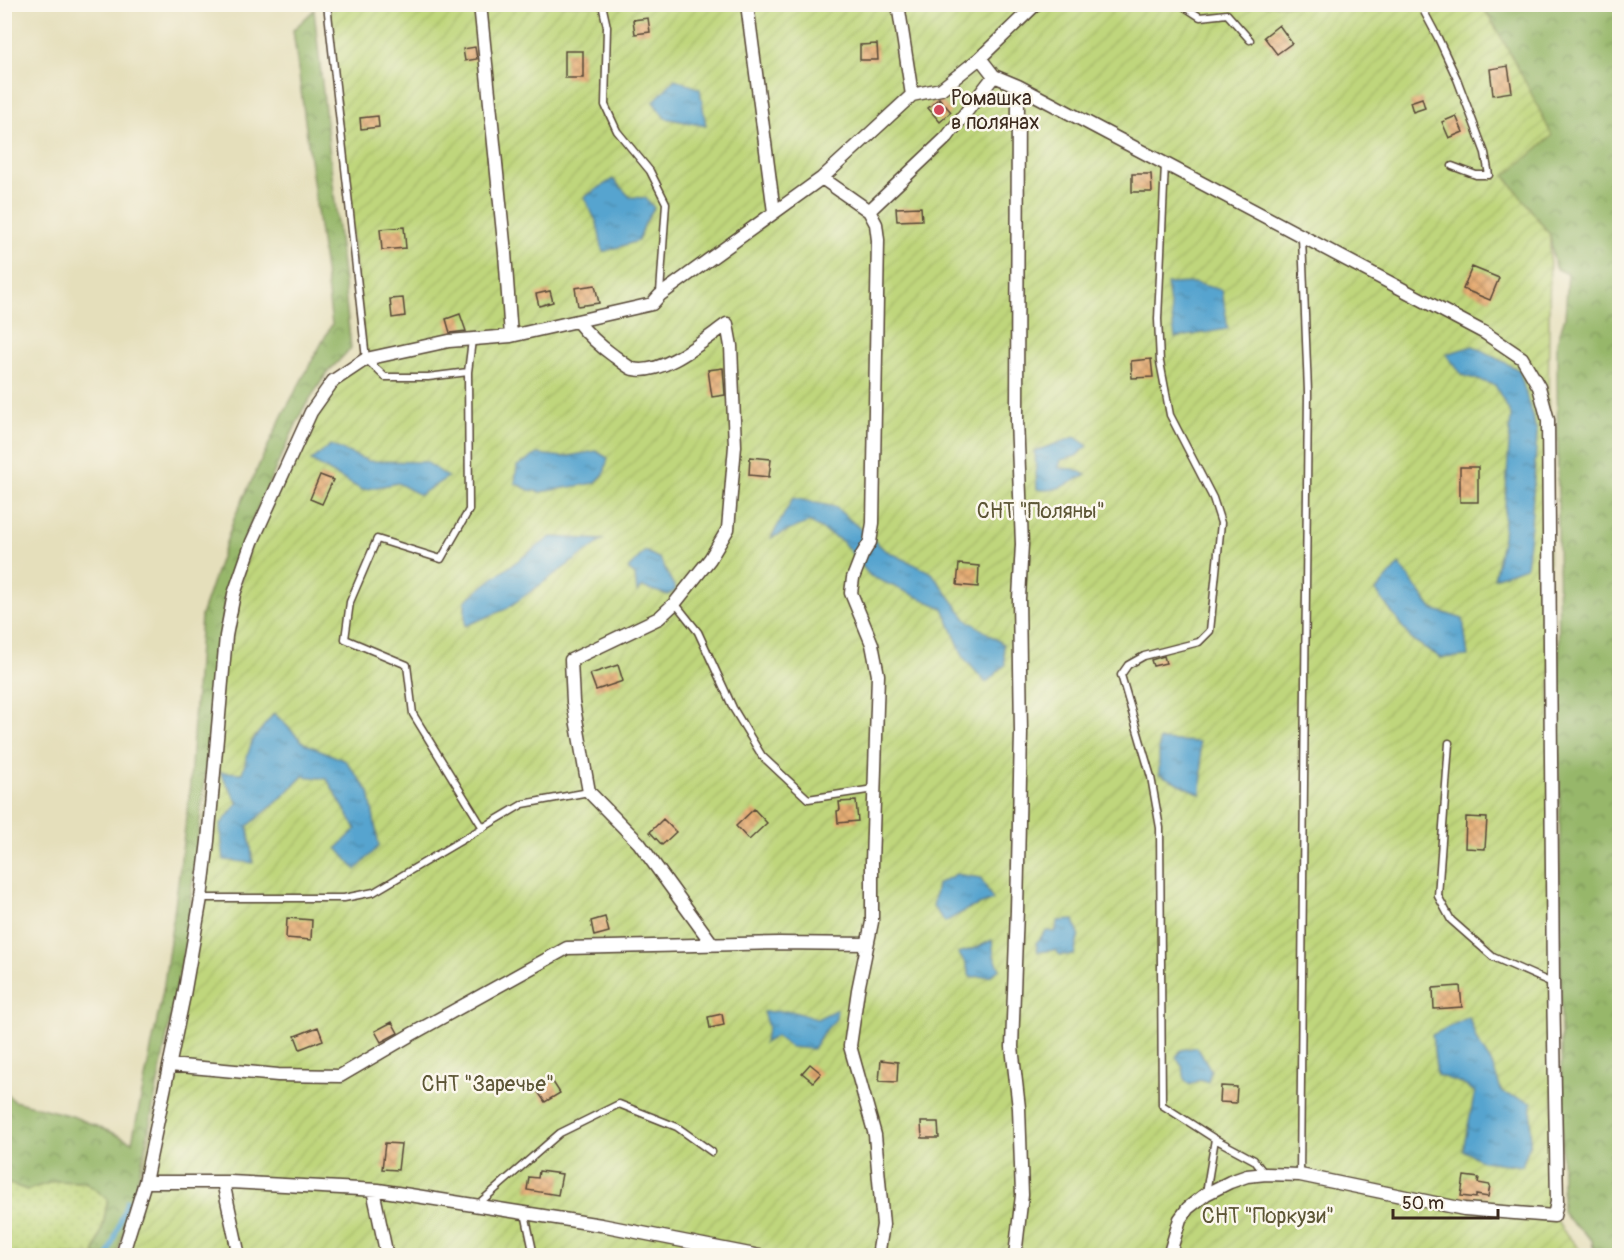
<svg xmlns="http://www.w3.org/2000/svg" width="1624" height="1260" font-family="Pangolin,sans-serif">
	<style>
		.grass { fill: url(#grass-dots); stroke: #7d804c; stroke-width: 1.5 }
		.forest { fill: url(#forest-crowns); stroke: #697044; stroke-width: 1.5 }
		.garden { fill: url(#garden-furrows); stroke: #7d804c; stroke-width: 1.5 }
		.water { fill: url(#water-ripples); stroke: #486776; stroke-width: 1.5 }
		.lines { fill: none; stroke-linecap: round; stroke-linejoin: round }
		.stream { stroke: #56a4cf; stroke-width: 4.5 }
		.building { fill: url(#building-cross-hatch) }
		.lane-casing { stroke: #544536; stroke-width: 9 }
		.street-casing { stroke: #544536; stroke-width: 15 }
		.lane { stroke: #fff; stroke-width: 6 }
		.street { stroke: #fff; stroke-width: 12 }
		.poi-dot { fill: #d1495b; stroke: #fbf7ec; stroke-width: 2 }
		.labels { text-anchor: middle; stroke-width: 5; stroke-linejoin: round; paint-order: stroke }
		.poi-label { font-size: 21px; fill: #3b2a1e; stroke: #fbf7ec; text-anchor: start }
		.park-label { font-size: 21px; fill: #5c5535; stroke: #fbf7ec }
	</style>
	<defs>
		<pattern id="grass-dots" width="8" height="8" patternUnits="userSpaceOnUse" patternTransform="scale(1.5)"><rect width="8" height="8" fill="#bfd67b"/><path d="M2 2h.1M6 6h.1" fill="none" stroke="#a5b86a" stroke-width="1.8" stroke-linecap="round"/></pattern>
		<pattern id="forest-crowns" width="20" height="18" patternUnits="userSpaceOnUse" patternTransform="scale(1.5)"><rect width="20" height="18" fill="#97b76b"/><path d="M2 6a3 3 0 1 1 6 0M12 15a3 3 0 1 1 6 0" fill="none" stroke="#7c9557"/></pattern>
		<pattern id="garden-furrows" width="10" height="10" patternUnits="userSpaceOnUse" patternTransform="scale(1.5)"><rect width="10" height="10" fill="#bfd67b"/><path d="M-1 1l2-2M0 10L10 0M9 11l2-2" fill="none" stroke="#a5b86a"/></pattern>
		<pattern id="water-ripples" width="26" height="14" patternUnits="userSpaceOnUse" patternTransform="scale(1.5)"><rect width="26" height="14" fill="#56a4cf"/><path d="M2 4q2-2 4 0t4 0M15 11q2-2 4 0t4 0" fill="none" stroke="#4886a7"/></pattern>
		<pattern id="building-cross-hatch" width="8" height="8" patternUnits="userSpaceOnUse" patternTransform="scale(1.5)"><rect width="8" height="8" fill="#e6ad74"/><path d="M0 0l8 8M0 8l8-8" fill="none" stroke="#bc8d5f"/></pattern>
	</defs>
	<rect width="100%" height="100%" fill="#fbf7ec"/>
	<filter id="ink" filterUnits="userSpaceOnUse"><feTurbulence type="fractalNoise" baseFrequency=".0167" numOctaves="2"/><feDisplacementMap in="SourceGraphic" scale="12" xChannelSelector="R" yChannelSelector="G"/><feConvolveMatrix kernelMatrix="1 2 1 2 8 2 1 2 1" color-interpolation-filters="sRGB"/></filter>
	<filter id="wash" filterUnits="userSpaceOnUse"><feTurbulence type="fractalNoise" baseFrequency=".008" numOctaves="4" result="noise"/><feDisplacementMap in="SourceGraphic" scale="24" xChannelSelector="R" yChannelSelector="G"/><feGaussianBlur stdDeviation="1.35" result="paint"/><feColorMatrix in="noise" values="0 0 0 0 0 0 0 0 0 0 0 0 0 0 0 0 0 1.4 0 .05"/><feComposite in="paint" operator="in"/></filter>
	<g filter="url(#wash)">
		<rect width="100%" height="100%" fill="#e5dfbb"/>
		<path class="grass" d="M55 1181 85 1182 108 1199 103 1225 94 1255H5L4 1182 27 1190Z"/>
		<path class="forest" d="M1482 5H1619V1255H1594L1592 1240 1569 1220 1562 1211 1557 342 1565 317 1568 274 1555 268 1550 235 1505 176 1500 34Z
			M314 10 351 348 327 373 303 409 248 529 226 598 186 940 145 1148 135 1191 117 1255H94L103 1225 108 1199 85 1182 55 1181 27 1190 5 1182 4 1091 14 1101 72 1116 113 1133 132 1142 163 991 176 898 189 797 201 616 235 516 282 416 332 324 293 30Z"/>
		<path class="garden" d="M327 5H1482C1508 47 1531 91 1552 136L1505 176 1550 235 1548 420 1554 1216 1561 1228 1581 1251 1582 1255 122 1256 184 995 226 636 252 542 333 381 366 359Z"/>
		<path class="water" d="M675 79 700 89 706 126 665 118 653 102Z
			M613 179 630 197 646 198 654 208 645 223 638 241 603 252 597 223 584 197Z
			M1194 283 1222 290 1228 329 1175 338 1167 284Z
			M1473 346 1519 370 1537 433 1531 525 1526 567 1494 578 1503 537 1511 415 1495 385 1462 375 1446 354Z
			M1075 437 1088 446 1076 456 1061 460 1059 468 1074 469 1086 475C1070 483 1055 493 1037 489L1035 451Z
			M330 445 369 461 426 462 448 477 420 495 398 483 362 490 311 461Z
			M596 451 608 458 604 474 595 483 540 492 529 490 515 483 517 466 537 454 563 457Z
			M793 498 835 507 885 550 932 573 966 619 1003 644 1005 665 986 683 964 658 943 608 870 576 842 541 809 522 771 538Z
			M551 537 603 540 506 609 465 626V601L492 579Z
			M645 551 660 559 676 590 668 595 642 587 637 592 635 575 628 569Z
			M1399 564 1432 609 1463 619 1468 656 1441 658 1411 639 1376 591Z
			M274 713 304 743 346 761 369 792 379 846 356 870 337 848 356 829 327 779 303 776 278 801 248 826 253 863 224 860 220 825 238 803 220 772 242 773 252 741Z
			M1159 740 1199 742 1202 769 1201 794 1159 774Z
			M956 874 981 878 993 900 968 909 945 922 933 907 937 884Z
			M1074 920 1079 935 1074 955H1060L1055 950 1038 952 1036 943 1046 931 1055 932 1058 921Z
			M992 940 994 956 1000 969 990 976 970 977 966 964 958 953 976 948Z
			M837 1009 836 1019 822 1034 813 1049 790 1047 776 1036 764 1043 768 1027 763 1012 791 1011 817 1019Z
			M1469 1017 1477 1041 1492 1064 1502 1093 1532 1102 1530 1144 1522 1166 1482 1161 1463 1150 1475 1092 1461 1083 1437 1075 1432 1035Z
			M1197 1047 1211 1070 1208 1082 1200 1079 1190 1085 1185 1080 1183 1068 1176 1057 1181 1050Z"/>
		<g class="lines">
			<path class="stream" d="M108 1256 127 1201"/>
		</g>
		<g id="blocks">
			<path class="building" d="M648 18 650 32 635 34 633 20Z
				M1279 25 1292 43 1277 54 1264 37Z
				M877 44 878 60H860V45Z
				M475 47 477 59 465 61 463 49Z
				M565 51H583V78H565Z
				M1508 66 1512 92 1493 95 1490 69Z
				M939 98 951 112 940 122 928 108Z
				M1422 98 1425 108 1413 112 1410 102Z
				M378 116 379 127 361 129 360 118Z
				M1456 116 1463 132 1449 138 1442 122Z
				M1132 174H1151L1152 192H1132Z
				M921 207 922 220 897 221 896 208Z
				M404 227 406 248 382 250 380 229Z
				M1472 267 1499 278 1490 300 1463 289Z
				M595 285 599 303 578 306 575 288Z
				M550 291 553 302 539 306 536 294Z
				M403 298 405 316 392 318 390 299Z
				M460 314 466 331 450 333 446 319Z
				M1151 359 1153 377 1132 378 1131 361Z
				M723 368 725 395 712 397 708 370Z
				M750 457 771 459 769 477 749 475Z
				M1460 467H1478V502H1460Z
				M320 475 333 480 322 504 310 499Z
				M959 564 979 566 978 587 957 585Z
				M1164 656 1166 663 1153 666 1151 660Z
				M618 665 623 681 596 690 590 674Z
				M856 801 858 821 838 823 837 811 840 810 839 802Z
				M754 809 767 823 749 840 736 826Z
				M1466 817 1487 818 1485 849 1465 848Z
				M663 819 676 832 662 845 650 832Z
				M605 917 609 932 594 936 591 921Z
				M287 918 312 920 311 940 286 938Z
				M1460 986 1462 1007 1434 1009 1433 988Z
				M722 1014 724 1025 710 1028 708 1017Z
				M392 1022 398 1033 381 1042 375 1031Z
				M318 1027 323 1040 300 1049 295 1036Z
				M881 1060 898 1062 897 1082 879 1081Z
				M810 1064 821 1073 813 1082 802 1073Z
				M551 1079 560 1093 545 1102 536 1089Z
				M1221 1086 1237 1087 1236 1103 1220 1102Z
				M921 1122H938L939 1138H922Z
				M385 1143 401 1144 398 1170 382 1169Z
				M539 1171 562 1174 558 1195 527 1190 529 1177 538 1178Z
				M1464 1176 1479 1178 1478 1183 1490 1185 1488 1197 1476 1195V1198L1461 1196Z"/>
		</g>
	</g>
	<g filter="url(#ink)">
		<use href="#blocks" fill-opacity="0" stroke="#544536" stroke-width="1.5"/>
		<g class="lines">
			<g class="lane-casing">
				<path id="lane" d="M327 4 366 359 385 377H428L468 372
					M602 4 607 27 605 105 617 131 650 171 666 203 660 293
					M1180 4 1200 17 1227 14 1250 40
					M1420 4 1438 38 1457 79 1485 153 1489 175H1476L1452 166
					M1165 164 1158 319 1160 362 1170 415 1213 498 1221 523 1210 631 1199 642 1144 656 1128 665 1121 675 1151 777 1160 828 1162 1105 1215 1139 1254 1160 1265 1174
					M472 340 468 372 469 510 441 559 377 539 350 602 345 639 407 665 413 714 483 828
					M675 603 698 632 733 708 762 756 808 799 874 789
					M1449 743 1438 896 1451 920 1493 957 1552 983
					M201 898H344L374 892 523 804 589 792
					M1300 1175 1308 392 1302 237
					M1206 1193 1215 1139
					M477 1205 560 1133 619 1104 677 1127 712 1152
					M525 1213 534 1256"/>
			</g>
			<g class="street-casing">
				<path id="street" d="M480 4 505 253 511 336
					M747 4 774 212
					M898 4 912 95
					M980 58 994 76 1018 86 1485 333 1522 358 1539 387 1548 420 1553 983 1557 1202 1554 1216 1464 1209 1300 1175 1266 1174 1247 1176 1230 1182 1206 1194 1188 1208 1180 1219 1169 1256
					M822 178 869 211 876 224 878 240 873 523 870 542 862 555 853 578 851 593 872 644 878 675 872 863V922L858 990 850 1046 875 1135 883 1225 878 1256
					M869 211 947 137 994 76
					M577 321C588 335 600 346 614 356 620 360 627 367 633 369 663 376 704 340 727 324L731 346 735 446 728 529 710 559 675 603 659 618 571 660 573 702 589 792 639 843 713 945
					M170 1065 278 1075 340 1076 412 1034 567 948 779 943 867 944
					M145 1182H230L378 1190 601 1225 760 1256
					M223 1182 239 1256
					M373 1190 387 1256
					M122 1256 145 1182 184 995 201 898 208 841 226 636 234 594 252 542 311 412 333 381 366 359 449 341 511 336 652 304 660 295 822 178 912 95 941 89 980 58 1036 4
					M1015 1256 1022 1195 1019 1108 1012 1047 1017 910 1021 733 1019 598 1022 544 1017 420 1018 86"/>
			</g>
			<use href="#lane" class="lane"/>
			<use href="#street" class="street"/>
		</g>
	</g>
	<circle class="poi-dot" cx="939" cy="110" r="6"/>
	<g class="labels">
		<g class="poi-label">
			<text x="951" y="105">Ромашка<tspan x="951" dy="24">в полянах</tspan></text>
		</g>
		<g class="park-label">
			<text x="1041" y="518">СНТ "Поляны"</text>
			<text x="488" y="1091">СНТ "Заречье"</text>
			<text x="1268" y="1223">СНТ "Поркузи"</text>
		</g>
	</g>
	<rect width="1624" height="1260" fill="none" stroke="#fbf7ec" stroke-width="24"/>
	<path d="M1393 1209v9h105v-9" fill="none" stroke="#3b2a1e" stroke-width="3"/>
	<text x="1402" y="1209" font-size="18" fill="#3b2a1e" stroke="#fbf7ec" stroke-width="4.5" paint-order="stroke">50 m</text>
</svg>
